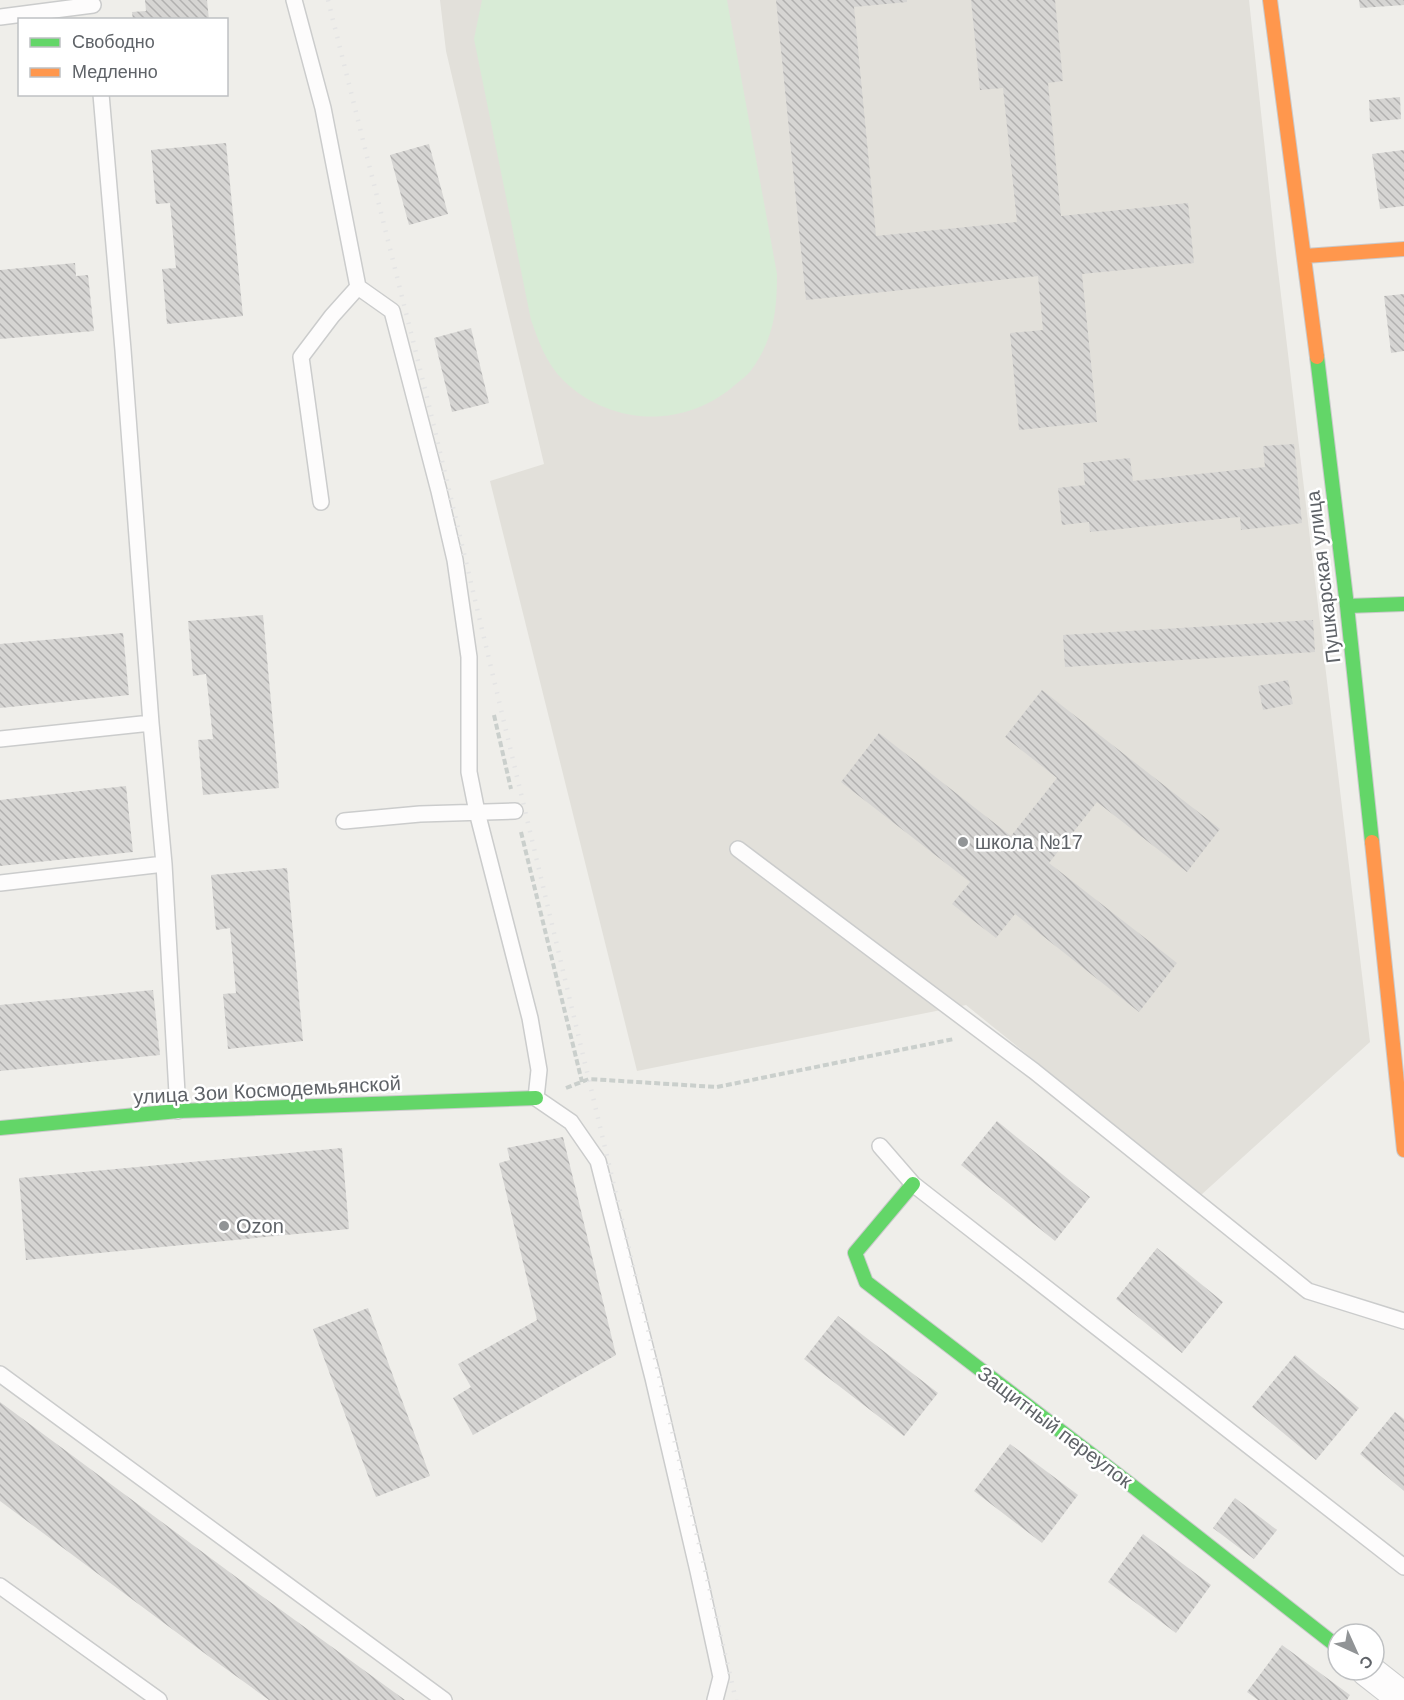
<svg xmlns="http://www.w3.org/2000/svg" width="1404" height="1700" font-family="Helvetica,sans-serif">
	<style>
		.education { fill: #e2e0da }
		.green { fill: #d8ebd6 }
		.building { fill: url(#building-back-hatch) }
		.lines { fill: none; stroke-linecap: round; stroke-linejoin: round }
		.lane-casing { stroke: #cbcccc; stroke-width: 18 }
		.street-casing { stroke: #cbcccc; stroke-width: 34 }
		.fast-casing { stroke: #cacacb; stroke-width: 16 }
		.slow-casing { stroke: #cacacb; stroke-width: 16 }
		.path { stroke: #cacfcc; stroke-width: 4; stroke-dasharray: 6 3; stroke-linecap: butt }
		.lane { stroke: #fdfcfc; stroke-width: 15 }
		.street { stroke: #fdfcfc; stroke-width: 32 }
		.fast { stroke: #63d668; stroke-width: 14 }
		.slow { stroke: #ff974d; stroke-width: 14 }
		.rail { stroke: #e4e4e4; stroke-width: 4.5; stroke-dasharray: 1.5 8; stroke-linecap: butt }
		.poi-dot { fill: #919496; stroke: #fff; stroke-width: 2 }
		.labels { text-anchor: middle; stroke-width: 5; stroke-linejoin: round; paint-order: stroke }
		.street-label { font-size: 20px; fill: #5f6368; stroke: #fff }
		.poi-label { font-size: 20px; fill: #5f6368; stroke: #fff; text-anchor: start }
	</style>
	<defs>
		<pattern id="building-back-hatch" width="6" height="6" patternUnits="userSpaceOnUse" patternTransform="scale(1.5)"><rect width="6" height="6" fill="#d6d5d3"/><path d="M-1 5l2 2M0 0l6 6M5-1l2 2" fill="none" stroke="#b1b0af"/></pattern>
	</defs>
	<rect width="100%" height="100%" fill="#efeeea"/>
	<path class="education" d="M440 0H1249L1276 253 1370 1042 1201 1195 966 1005 637 1071 490 481 544 464 446 51Z"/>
	<path class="green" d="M482 0H727L777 274C777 310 774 338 752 369 748 375 741 380 736 384 686 429 611 427 563 380 546 363 539 342 531 320L474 39Z"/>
	<path class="building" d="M145 0H207L209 20H133L132 12 146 11Z
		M776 0H907V2L854 7 876 236 1017 222 1003 88 980 90 971 0H1055L1063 81 1048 83 1061 216 1188 203 1194 263 1082 274 1097 422 1019 430 1010 333 1043 330 1038 276 806 300Z
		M1359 0H1404V5L1360 8Z
		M1400 97 1401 119 1370 122 1369 100Z
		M226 143 243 316 167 324 162 269 176 268 170 203 156 204 151 150Z
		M429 144 448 214 409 225 390 155Z
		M1404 150V206L1380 209 1372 154Z
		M75 263 76 276 88 275 94 331 0 339V270Z
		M1404 294V351L1391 353 1384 296Z
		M471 328 489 403 452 412 434 338Z
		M1294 444 1302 523 1241 530 1240 517 1090 532 1089 522 1062 525 1058 488 1085 485 1083 463 1130 458 1133 481 1265 467 1263 446Z
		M263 615 279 788 203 795 198 740 213 739 206 674 193 676 188 621Z
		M1313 620 1315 652 1065 667 1063 635Z
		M123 633 129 695 0 708V644Z
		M1288 680 1293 704 1263 710 1258 686Z
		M1042 690 1220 829 1187 872 1097 802 1049 863 1177 963 1139 1012 1015 914 996 938 952 904 970 882 841 782 879 733 1011 836 1057 778 1005 737Z
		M126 786 133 852 0 866V800Z
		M287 868 303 1041 228 1049 223 994 236 993 230 928 216 930 211 875Z
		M153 990 160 1055 0 1071V1005Z
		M997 1121 1090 1197 1055 1241 961 1165Z
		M563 1137 616 1355 473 1435 453 1398 471 1387 458 1364 537 1320 499 1163 510 1160 507 1148Z
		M342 1148 349 1229 26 1260 19 1178Z
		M1157 1248 1223 1302 1182 1353 1116 1299Z
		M368 1308 430 1476 376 1497 313 1329Z
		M838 1316 938 1393 904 1436 804 1359Z
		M1295 1355 1359 1408 1316 1460 1252 1407Z
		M0 1402 259 1594 405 1700H269L211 1658 0 1501Z
		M1395 1412 1404 1419V1491L1360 1454Z
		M1010 1444 1078 1495 1042 1543 974 1491Z
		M1235 1498 1277 1530 1254 1559 1213 1528Z
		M1143 1534 1211 1585 1176 1633 1108 1582Z
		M1282 1645 1350 1695 1347 1700H1258L1247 1692Z"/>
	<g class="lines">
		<g class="lane-casing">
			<path id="lane" d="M294 0 323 108 358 287 392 311 439 491 455 560 469 657V772L477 812 530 1018 539 1070 536 1098 571 1122 598 1161 653 1378 698 1571 721 1677 715 1700
				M0 17 93 5
				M101 94 123 350 151 723
				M321 502 301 357 332 316 358 287
				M0 739 151 723 164 864 0 883
				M344 821 420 814 515 811
				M738 849 1034 1071 1308 1291 1404 1321
				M164 864 178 1111
				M880 1146 913 1184 1404 1567
				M0 1374 444 1700
				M0 1586 159 1700"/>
		</g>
		<g class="street-casing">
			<path id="street" d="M1367 1670 1404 1699"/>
		</g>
		<g class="fast-casing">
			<path id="fast" d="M1317 357 1347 606 1372 842
				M1347 606 1404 604
				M0 1128 178 1111 536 1098
				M913 1184 855 1253 866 1282 1135 1488 1338 1647"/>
		</g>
		<g class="slow-casing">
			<path id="slow" d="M1270 0 1317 357
				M1305 256 1404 249
				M1372 842 1404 1150"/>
		</g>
		<path class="path" d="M494 715 511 789
			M521 832 582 1082
			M566 1088 589 1079 717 1087 954 1039"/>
		<use href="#lane" class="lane"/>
		<use href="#street" class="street"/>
		<use href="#fast" class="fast"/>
		<use href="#slow" class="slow"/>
		<path class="rail" d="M328 0 425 389 736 1700"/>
	</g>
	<g class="poi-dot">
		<circle cx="963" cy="842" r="6"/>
		<circle cx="224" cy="1226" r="6"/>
	</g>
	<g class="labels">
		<g class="street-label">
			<text transform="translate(1323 577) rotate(-97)" y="7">Пушкарская улица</text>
			<text transform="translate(267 1090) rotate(-3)" y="7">улица Зои Космодемьянской</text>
			<text transform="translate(1055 1427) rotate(37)" y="7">Защитный переулок</text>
		</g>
		<g class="poi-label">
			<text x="975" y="849">школа №17</text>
			<text x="236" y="1233">Ozon</text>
		</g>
	</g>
	<rect x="18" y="18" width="210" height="78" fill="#ffffff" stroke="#bfc1c3" stroke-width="1.5"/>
	<rect x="30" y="38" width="30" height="9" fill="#63d668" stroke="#bfc1c3" stroke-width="1.5"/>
	<text x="72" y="48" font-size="18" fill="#5f6368">Свободно</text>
	<rect x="30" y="68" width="30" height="9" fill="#ff974d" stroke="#bfc1c3" stroke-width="1.5"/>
	<text x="72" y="78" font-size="18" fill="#5f6368">Медленно</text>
	<g transform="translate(1356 1652) rotate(135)"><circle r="28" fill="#ffffff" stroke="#bfc1c3" stroke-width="1.5"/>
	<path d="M0-4.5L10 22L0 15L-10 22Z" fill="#919496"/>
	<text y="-9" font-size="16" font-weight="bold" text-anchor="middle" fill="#5f6368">С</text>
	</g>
</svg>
